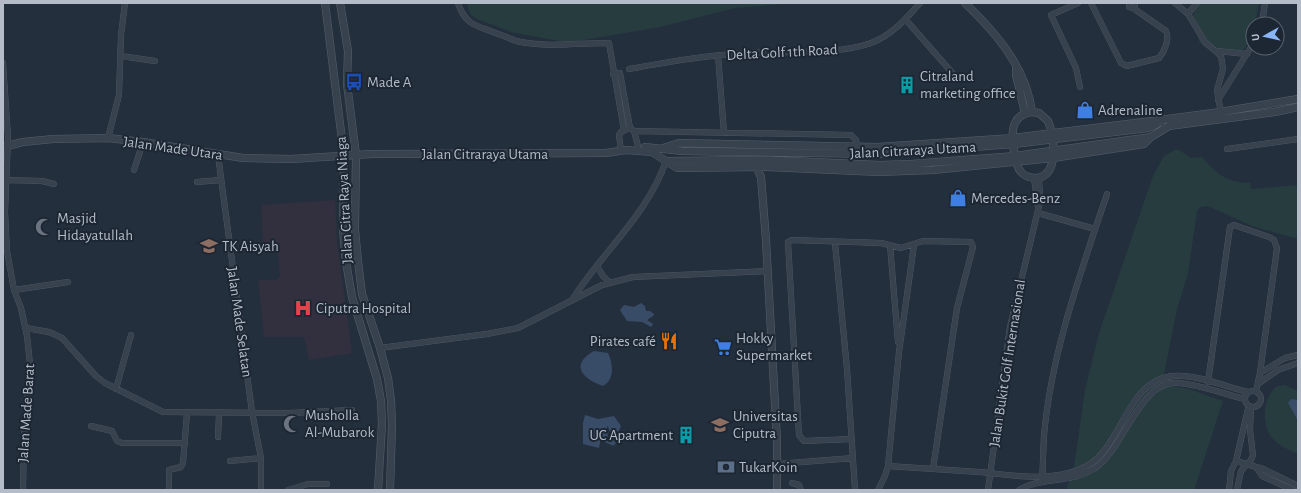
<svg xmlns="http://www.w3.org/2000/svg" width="1301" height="493" font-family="'Alegreya Sans',sans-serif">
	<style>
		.medical { fill: #32303f }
		.green { fill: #263c3f }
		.water { fill: #394c67 }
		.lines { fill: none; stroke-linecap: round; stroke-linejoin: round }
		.canal { stroke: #394c67; stroke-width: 5 }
		.minor-casing { stroke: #565f6c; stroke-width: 6 }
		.tertiary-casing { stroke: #565f6c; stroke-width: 8 }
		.minor { stroke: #38414e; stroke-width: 5.5 }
		.tertiary { stroke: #38414e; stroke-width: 7 }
		.labels { text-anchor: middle; stroke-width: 4; stroke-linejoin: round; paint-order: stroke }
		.street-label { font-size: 15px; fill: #b4bcc9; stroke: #1d2633 }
		.poi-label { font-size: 15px; fill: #b4bcc9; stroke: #1d2633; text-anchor: start }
	</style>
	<rect width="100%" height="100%" fill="#242f3e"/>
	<path class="medical" d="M335 200 337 242 352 353 309 360 304 337H264L258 280H277L280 277 277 242 263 243 261 205Z"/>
	<path class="green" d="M466 3H797L735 8 660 27 579 41H559L511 32 477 19 471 15Z
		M1201 3H1259L1255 24H1253C1253 31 1251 42 1246 47 1238 56 1210 53 1202 45 1198 41 1198 36 1196 31 1192 16 1191 16 1201 3Z
		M1175 150H1179L1191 158 1202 157C1218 174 1224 182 1250 183L1251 189 1298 185V239L1252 226 1208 206 1200 207 1197 211 1188 274 1177 309 1163 379 1164 384 1189 389 1223 401 1194 490H1066L1074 467 1085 390 1099 333 1153 176 1164 156Z
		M1285 385 1298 391V454C1289 450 1278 445 1272 438 1261 424 1263 396 1277 386Z"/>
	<path class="water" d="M641 303 645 306 646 311H650L654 314 653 316 647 320 653 324 651 327 642 322 627 321 620 310 624 305 634 307Z
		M594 351 608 353C613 363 615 380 603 386 583 379 569 365 594 351Z
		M1291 399 1298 400V433L1297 419 1288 403Z
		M585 415 598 419 614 416 621 426 617 435 611 436 608 426 602 432 599 448 583 444V423Z"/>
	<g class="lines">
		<path class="canal" d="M604 428 606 440 613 443"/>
		<g class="minor-casing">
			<path id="minor" d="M458 3C465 24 474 25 493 32 501 35 509 38 516 41 547 48 578 43 609 43L624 130
				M1078 3 1051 15 1076 68 1080 87
				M1091 3 1121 63 1127 66 1159 58C1164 52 1170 39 1166 31L1133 8
				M1129 3V7L1132 8 1135 7V3
				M1175 3 1188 14 1205 42 1221 56 1223 69 1217 90 1222 119
				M1188 14 1197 3
				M906 20 955 76
				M1262 24 1265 3
				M1217 51 1247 54
				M718 55 724 133
				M121 56 155 61
				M3 63 8 137 5 212 7 251 14 290 21 308 27 336 30 364 24 437 23 490
				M629 69C668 62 707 55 747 53 783 51 838 55 871 43 892 35 906 19 920 3
				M613 74 620 73 630 128 634 131 638 146
				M1218 100 1253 44
				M634 131 851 135 856 140 857 147
				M108 138 119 95 121 35 125 3
				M1227 149 1298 139
				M621 151 619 135 621 132 627 129
				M218 155 252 412 261 458V490
				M134 170 143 142
				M1034 178 1038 207
				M6 180 42 181 54 184
				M197 182 221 180
				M1038 213 1095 229
				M835 243 847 369 855 490
				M890 245 898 342
				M597 266 603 276 610 283
				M14 290 68 282
				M572 300C602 252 647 216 666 161
				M26 328 49 332 62 338 96 376 105 383 163 412 290 413 352 410
				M380 348 487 334 518 328 602 285 633 277 768 271
				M1260 373 1285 358 1298 355
				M1208 382 1230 227 1234 225 1269 237 1274 240 1277 248 1260 373 1256 391
				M1258 384 1278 370 1298 363
				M116 389 131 335
				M1245 399a8 8 0 1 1 16 0a8 8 0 1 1-16 0Z
				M91 426 112 431 117 441 122 443H185
				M218 437 219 414
				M852 439 804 441 799 435 788 242 792 240 881 243 901 248 923 241 971 242 973 247 957 308 933 469
				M230 461 261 458
				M1236 461 1263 469 1298 486
				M778 464 853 458
				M888 466 899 352 914 245
				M1257 468 1262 476 1293 490
				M1042 482C1043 467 1043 451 1044 436 1051 353 1081 272 1107 194
				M792 483 799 485 801 490
				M169 490V470L181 467 183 463 187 413
				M288 490 308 484H327
				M878 490 885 476 888 466C919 468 949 470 979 472 1013 475 1045 482 1078 470 1124 455 1122 380 1174 376 1195 374 1227 387 1248 392
				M988 490 1010 327 1040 202 1039 177
				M1019 490C1041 477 1069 483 1092 470 1125 451 1138 379 1179 383 1201 385 1224 394 1245 399
				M1229 490 1231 471 1236 461 1248 409
				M1237 490 1241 471 1251 460 1253 455 1250 430 1251 407"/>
		</g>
		<g class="tertiary-casing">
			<path id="tertiary" d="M325 3 344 156 343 230 346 262 352 297 377 379 381 401 382 424 378 490
				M340 3 348 51 347 84 356 155 355 230 358 261 362 294 380 348 388 378 391 400 392 425 390 490
				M965 3C996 33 1026 67 1032 112
				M1016 66V75L1025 113
				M1032 112 1039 113 1048 121C1054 136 1060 175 1037 178 1032 178 1026 177 1022 173 1014 166 1010 133 1015 123 1018 116 1025 113 1032 112Z
				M3 147 23 142 53 139 108 138 143 142 243 158 291 159 372 154 606 153 626 150 652 152 666 161 769 160 880 165 911 164 1015 156 1151 137 1169 126 1275 112 1298 107
				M645 147 682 151 879 154 1014 144 1148 128 1157 124 1160 120 1220 112 1298 99
				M663 148 679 143 878 147 1013 138 1160 120
				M666 161 677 168 767 167 879 172 933 170 1053 158 1144 144 1151 137
				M755 164 761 177 766 240 777 441V490"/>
		</g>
		<use href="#minor" class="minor"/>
		<use href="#tertiary" class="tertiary"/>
	</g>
	<defs>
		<g id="bus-bare" transform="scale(1.38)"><path d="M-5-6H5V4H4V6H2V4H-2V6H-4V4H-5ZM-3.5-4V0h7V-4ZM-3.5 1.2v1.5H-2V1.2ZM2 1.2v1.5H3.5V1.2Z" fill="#1a4fb4" stroke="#1d2633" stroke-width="2.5" paint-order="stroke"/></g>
		<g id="building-bare" transform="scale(1.38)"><path d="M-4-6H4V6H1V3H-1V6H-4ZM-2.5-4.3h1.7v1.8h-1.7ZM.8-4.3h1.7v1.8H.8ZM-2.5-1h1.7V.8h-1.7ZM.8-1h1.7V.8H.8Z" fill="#0f9aa8" stroke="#1d2633" stroke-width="2.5" paint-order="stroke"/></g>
		<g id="shop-bare" transform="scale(1.38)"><path d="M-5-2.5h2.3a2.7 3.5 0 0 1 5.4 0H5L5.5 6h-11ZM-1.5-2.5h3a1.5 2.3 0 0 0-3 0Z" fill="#3f7fe0" stroke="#1d2633" stroke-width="2.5" paint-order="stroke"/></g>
		<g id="mosque-bare" transform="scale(1.38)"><path d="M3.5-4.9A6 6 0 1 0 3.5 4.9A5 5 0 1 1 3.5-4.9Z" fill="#6b7280" stroke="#1d2633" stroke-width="2.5" paint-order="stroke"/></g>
		<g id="school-bare" transform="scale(1.38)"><path d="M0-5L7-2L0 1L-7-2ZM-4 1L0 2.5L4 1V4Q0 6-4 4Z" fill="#8d6e63" stroke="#1d2633" stroke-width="2.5" paint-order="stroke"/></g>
		<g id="hospital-bare" transform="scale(1.38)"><path d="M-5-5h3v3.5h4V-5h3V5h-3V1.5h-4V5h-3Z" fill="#e0444e" stroke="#1d2633" stroke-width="2.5" paint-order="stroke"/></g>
		<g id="restaurant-bare" transform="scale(1.38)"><path d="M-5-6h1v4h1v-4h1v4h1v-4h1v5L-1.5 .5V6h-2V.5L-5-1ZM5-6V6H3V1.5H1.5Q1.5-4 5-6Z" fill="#e8710a" stroke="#1d2633" stroke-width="2.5" paint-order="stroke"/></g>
		<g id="supermarket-bare" transform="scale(1.38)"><path d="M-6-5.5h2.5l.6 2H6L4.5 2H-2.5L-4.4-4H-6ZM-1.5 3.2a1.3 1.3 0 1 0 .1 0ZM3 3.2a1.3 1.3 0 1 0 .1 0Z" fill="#3f7fe0" stroke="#1d2633" stroke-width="2.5" paint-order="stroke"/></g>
		<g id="university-bare" transform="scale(1.38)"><path d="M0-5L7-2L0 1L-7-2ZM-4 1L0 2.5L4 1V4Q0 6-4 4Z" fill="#8d6e63" stroke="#1d2633" stroke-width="2.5" paint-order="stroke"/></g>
		<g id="bank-bare" transform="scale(1.38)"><path d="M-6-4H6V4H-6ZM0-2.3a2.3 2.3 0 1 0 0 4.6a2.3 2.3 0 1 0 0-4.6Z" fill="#5c6f8a" stroke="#1d2633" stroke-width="2.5" paint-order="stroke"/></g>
	</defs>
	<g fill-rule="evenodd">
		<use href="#bus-bare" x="354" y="82"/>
		<use href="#building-bare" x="907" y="85"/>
		<use href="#shop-bare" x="1085" y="110"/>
		<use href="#shop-bare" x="958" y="198"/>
		<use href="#mosque-bare" x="44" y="227"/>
		<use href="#school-bare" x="209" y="246"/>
		<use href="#hospital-bare" x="303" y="308"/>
		<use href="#restaurant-bare" x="669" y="341"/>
		<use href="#supermarket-bare" x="723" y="347"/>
		<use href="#mosque-bare" x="292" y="424"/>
		<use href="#university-bare" x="720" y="425"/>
		<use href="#building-bare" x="686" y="435"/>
		<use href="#bank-bare" x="726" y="467"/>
	</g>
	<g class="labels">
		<g class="street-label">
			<text transform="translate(782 52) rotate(-3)" y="5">Delta Golf 1th Road</text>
			<text transform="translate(173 148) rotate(8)" y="5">Jalan Made Utara</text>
			<text transform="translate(913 150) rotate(-3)" y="5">Jalan Citraraya Utama</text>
			<text x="485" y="159">Jalan Citraraya Utama</text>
			<text transform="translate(344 200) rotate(-93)" y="5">Jalan Citra Raya Niaga</text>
			<text transform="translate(240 322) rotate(82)" y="5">Jalan Made Selatan</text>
			<text transform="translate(1007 363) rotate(-81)" y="5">Jalan Bukit Golf Internasional</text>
			<text transform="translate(26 413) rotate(-86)" y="5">Jalan Made Barat</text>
		</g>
		<g class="poi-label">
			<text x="920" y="81">Citraland<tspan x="920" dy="17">marketing office</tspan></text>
			<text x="367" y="87">Made A</text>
			<text x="1098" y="115">Adrenaline</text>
			<text x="971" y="203">Mercedes-Benz</text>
			<text x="57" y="223">Masjid<tspan x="57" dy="17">Hidayatullah</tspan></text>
			<text x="222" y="251">TK Aisyah</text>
			<text x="316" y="313">Ciputra Hospital</text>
			<text x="736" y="343">Hokky<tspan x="736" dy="17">Supermarket</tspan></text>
			<text x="656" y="346" text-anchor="end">Pirates café</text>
			<text x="305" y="420">Musholla<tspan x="305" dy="17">Al-Mubarok</tspan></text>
			<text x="733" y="421">Universitas<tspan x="733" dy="17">Ciputra</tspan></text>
			<text x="673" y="440" text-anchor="end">UC Apartment</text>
			<text x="739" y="472">TukarKoin</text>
		</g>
	</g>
	<rect width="1301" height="493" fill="none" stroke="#b4bcc9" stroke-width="8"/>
	<g transform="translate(1265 36) rotate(262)"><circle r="19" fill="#1d2633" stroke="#59626f"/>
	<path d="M0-3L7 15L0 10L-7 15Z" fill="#8ab4f8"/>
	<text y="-6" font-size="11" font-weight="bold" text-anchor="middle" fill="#b4bcc9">U</text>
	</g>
</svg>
